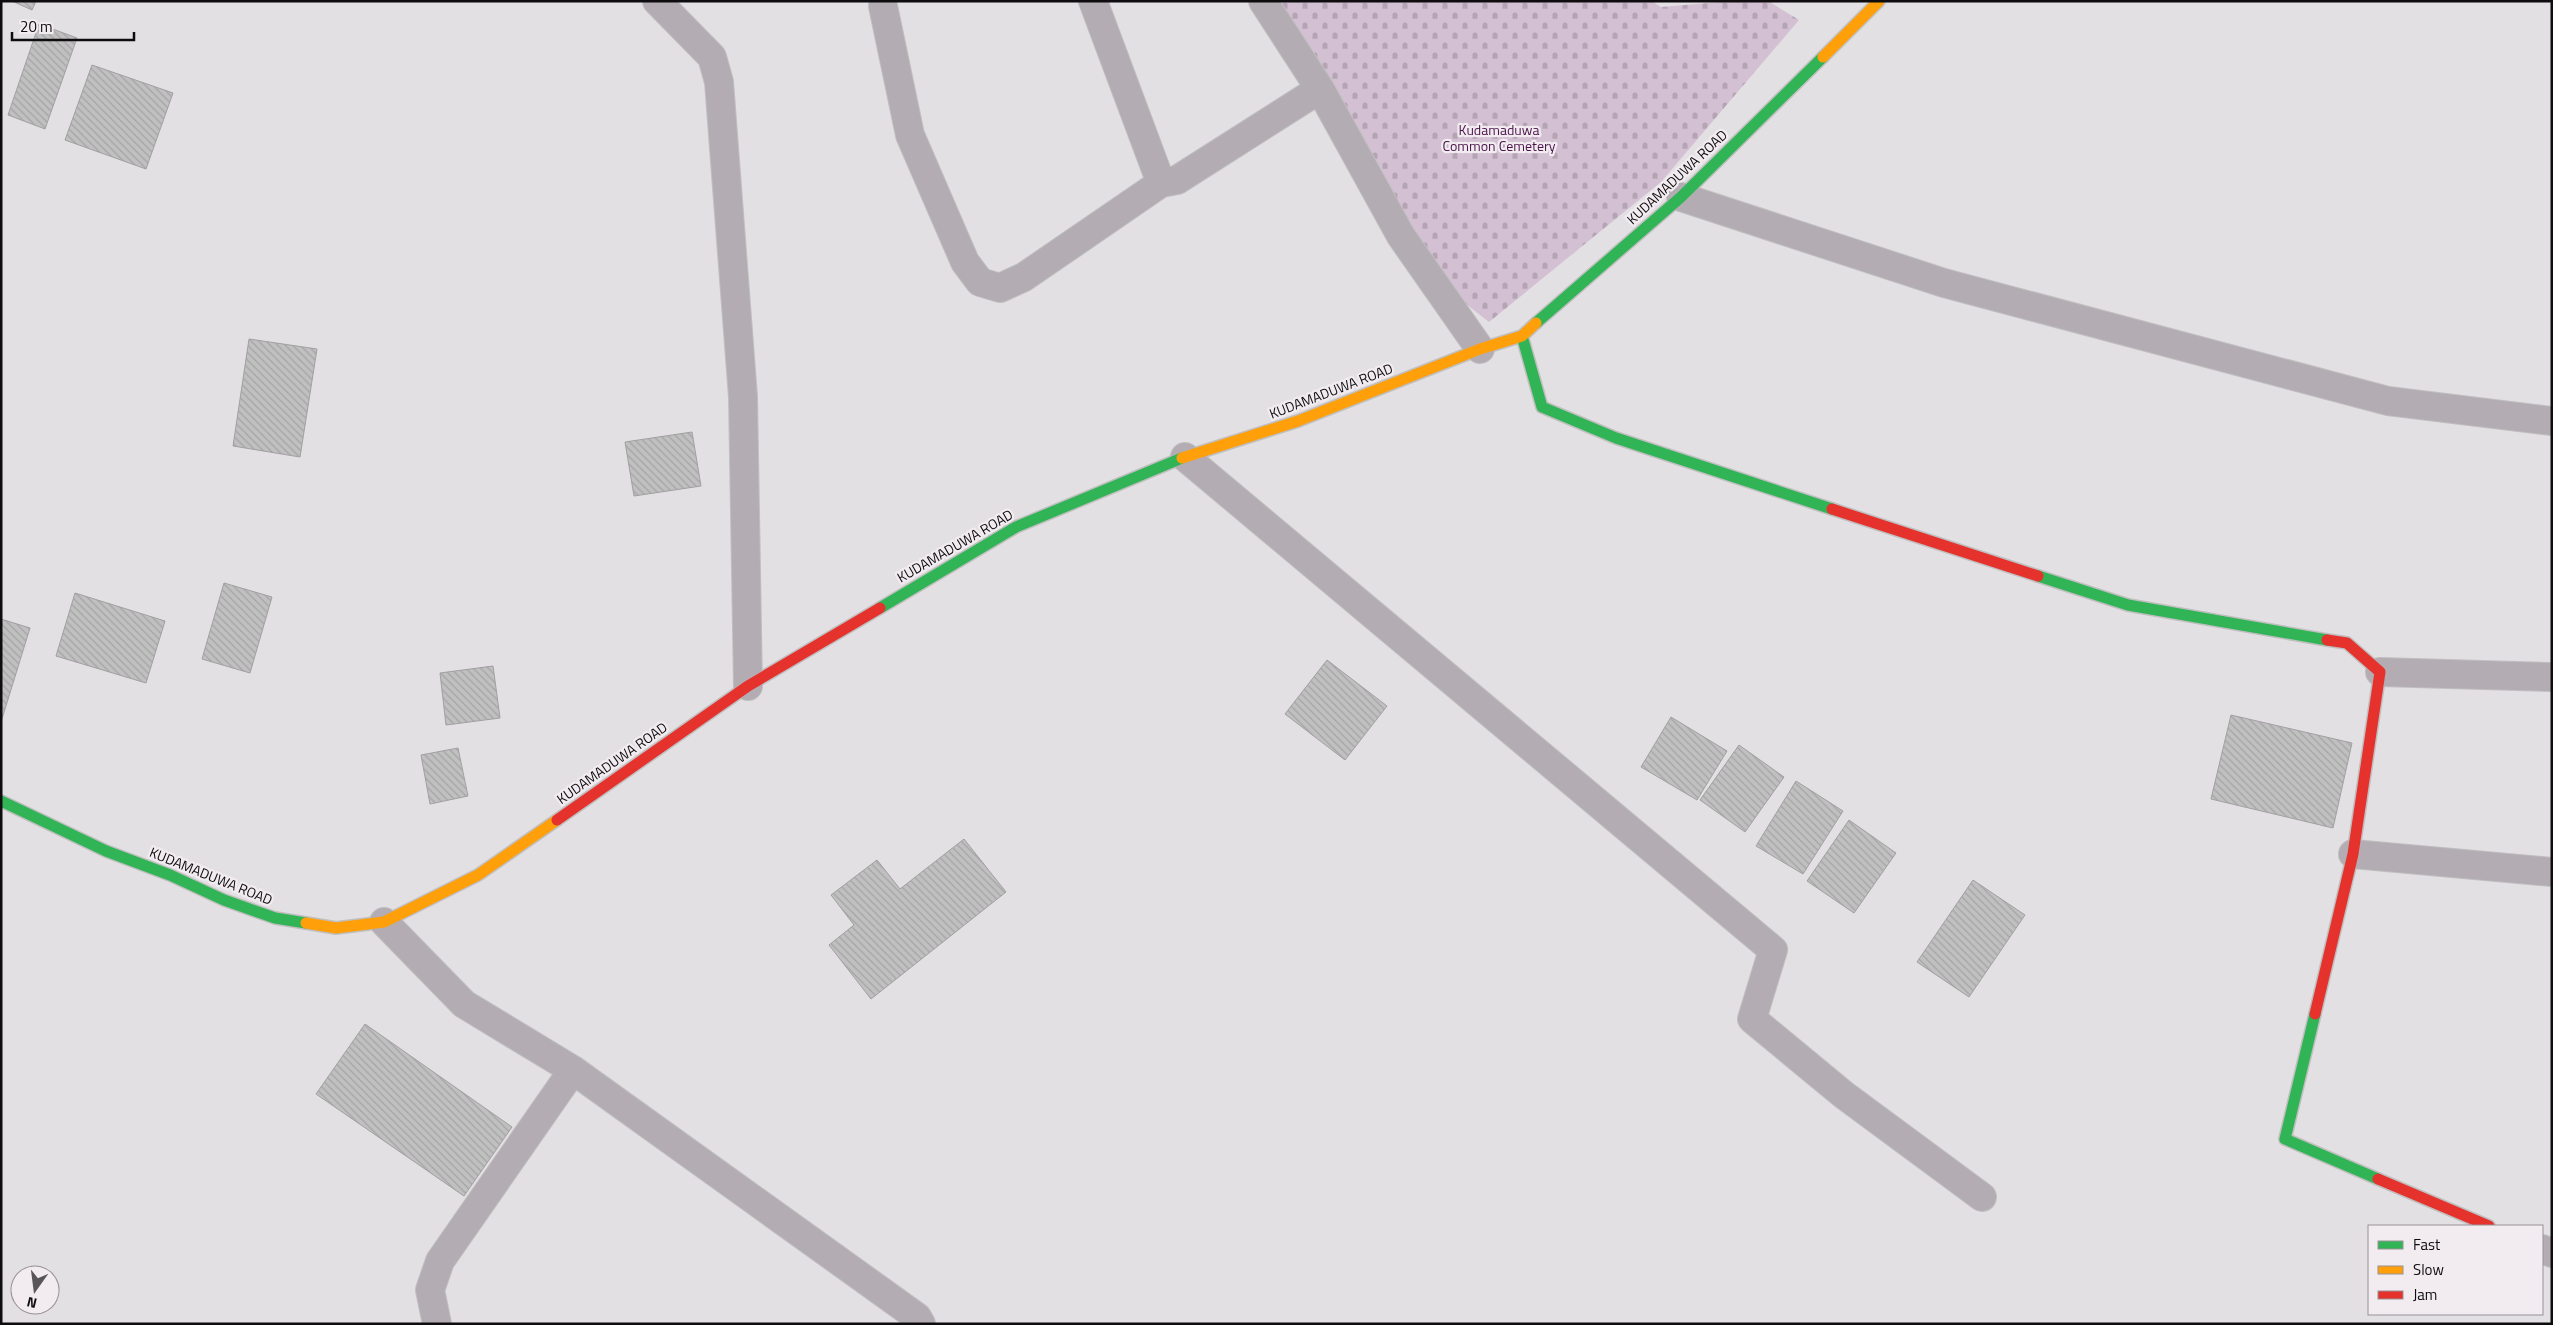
<svg xmlns="http://www.w3.org/2000/svg" width="2553" height="1325" font-family="'Titillium Web',sans-serif">
	<style>
		.cemetery { fill: url(#cemetery-stones) }
		.building { fill: url(#building-back-hatch); stroke: #a19fa1 }
		.lines { fill: none; stroke-linecap: round; stroke-linejoin: round }
		.street-casing { stroke: #c0bfc0; stroke-width: 30 }
		.fast-casing { stroke: #c0bfc0; stroke-width: 14 }
		.slow-casing { stroke: #c0bfc0; stroke-width: 14 }
		.jam-casing { stroke: #c0bfc0; stroke-width: 14 }
		.street { stroke: #b3acb2; stroke-width: 28 }
		.fast { stroke: #30b455; stroke-width: 11 }
		.slow { stroke: #ff9f0a; stroke-width: 11 }
		.jam { stroke: #e5322d; stroke-width: 11 }
		.labels { text-anchor: middle; stroke-width: 4.5; stroke-linejoin: round; paint-order: stroke }
		.park-label { font-size: 14px; fill: #4a154b; stroke: #f2ecf1 }
		.street-label { font-size: 14px; fill: #0e0c0e; stroke: #f2ecf1 }
	</style>
	<defs>
		<pattern id="cemetery-stones" width="16" height="16" patternUnits="userSpaceOnUse" patternTransform="scale(1.25)"><rect width="16" height="16" fill="#d3c0d3"/><path d="M2 7V4a2 2 0 0 1 4 0v3zM10 15v-3a2 2 0 0 1 4 0v3z" fill="#b4a4b4"/></pattern>
		<pattern id="building-back-hatch" width="6" height="6" patternUnits="userSpaceOnUse" patternTransform="scale(1.25)"><rect width="6" height="6" fill="#c1c0c1"/><path d="M-1 5l2 2M0 0l6 6M5-1l2 2" fill="none" stroke="#a5a4a5"/></pattern>
	</defs>
	<rect width="100%" height="100%" fill="#e3e0e3"/>
	<path class="cemetery" d="M1253 1H1652L1661 7 1733 1H1768L1799 20 1661 182 1489 322 1452 293Z"/>
	<path class="building" d="M12 1H36L32 10Z
		M39 24 77 38 45 129 8 115Z
		M92 65 173 93 146 169 65 140Z
		M249 339 317 349 300 457 233 446Z
		M692 432 701 486 634 496 625 442Z
		M224 583 272 597 250 673 202 659Z
		M75 593 165 621 146 683 56 656Z
		M1 619 30 628 1 722Z
		M1327 660 1387 706 1345 760 1285 714Z
		M493 666 500 718 446 725 440 673Z
		M2231 715 2352 743 2333 828 2211 799Z
		M1671 717 1727 751 1697 800 1641 767Z
		M1739 745 1784 777 1745 832 1700 800Z
		M458 748 468 796 430 804 421 755Z
		M1796 781 1843 811 1803 874 1756 846Z
		M1849 820 1896 853 1854 913 1807 881Z
		M964 839 1006 892 871 999 829 945 854 925 831 895 877 860 900 889Z
		M1973 880 2025 915 1969 997 1917 962Z
		M365 1024 512 1127 464 1196 316 1094Z"/>
	<g class="lines">
		<g class="street-casing">
			<path id="street" d="M657 1 712 57 719 82 743 397 748 686
				M1093 1 1161 183 1177 180 1320 89
				M1263 1 1320 89 1401 236 1480 349
				M883 6 910 135 965 262 980 282 1000 288 1024 277 1161 183
				M1681 197 1944 283 2388 401 2552 421
				M1185 457 1773 950 1752 1019 1844 1095 1982 1197
				M2380 672 2552 677
				M2353 854 2552 872
				M384 922 464 1004 573 1070 917 1317 921 1324
				M2542 1249 2552 1253
				M437 1324 430 1290 440 1261 573 1070"/>
		</g>
		<g class="fast-casing">
			<path id="fast" d="M1536 323 1681 197 1823 57
				M1522 336 1542 407 1616 438 1832 509
				M2038 576 2128 605 2327 640
				M880 608 1016 527 1182 458
				M1 801 106 851 170 875 224 900 275 918 306 923
				M2315 1014 2285 1139 2378 1179"/>
		</g>
		<g class="slow-casing">
			<path id="slow" d="M1823 57 1879 1
				M1182 458 1298 421 1480 349 1522 336 1536 323
				M306 923 336 928 384 922 478 875 557 820"/>
		</g>
		<g class="jam-casing">
			<path id="jam" d="M1832 509 2038 576
				M557 820 748 686 880 608
				M2315 1014 2353 854 2380 672 2347 643 2327 640
				M2378 1179 2489 1226"/>
		</g>
		<use href="#street" class="street"/>
		<use href="#fast" class="fast"/>
		<use href="#slow" class="slow"/>
		<use href="#jam" class="jam"/>
	</g>
	<g class="labels">
		<g class="park-label">
			<text x="1499" y="135">Kudamaduwa<tspan x="1499" dy="16">Common Cemetery</tspan></text>
		</g>
		<g class="street-label">
			<text transform="translate(1677 177) rotate(-43)" y="5">KUDAMADUWA ROAD</text>
			<text transform="translate(1331 391) rotate(-21)" y="5">KUDAMADUWA ROAD</text>
			<text transform="translate(955 546) rotate(-30)" y="5">KUDAMADUWA ROAD</text>
			<text transform="translate(612 763) rotate(-35)" y="5">KUDAMADUWA ROAD</text>
			<text transform="translate(211 876) rotate(22)" y="5">KUDAMADUWA ROAD</text>
		</g>
	</g>
	<rect width="2553" height="1325" fill="none" stroke="#0e0c0e" stroke-width="5"/>
	<rect x="2368" y="1225" width="175" height="90" fill="#f2ecf1" stroke="#979296"/>
	<rect x="2378" y="1241" width="25" height="8" fill="#30b455" stroke="#979296"/>
	<text x="2413" y="1250" font-size="15" fill="#0e0c0e">Fast</text>
	<rect x="2378" y="1266" width="25" height="8" fill="#ff9f0a" stroke="#979296"/>
	<text x="2413" y="1275" font-size="15" fill="#0e0c0e">Slow</text>
	<rect x="2378" y="1291" width="25" height="8" fill="#e5322d" stroke="#979296"/>
	<text x="2413" y="1300" font-size="15" fill="#0e0c0e">Jam</text>
	<g transform="translate(35 1290) rotate(194)"><circle r="24" fill="#f2ecf1" stroke="#979296"/>
	<path d="M0-4L9 19L0 12L-9 19Z" fill="#595659"/>
	<text y="-8" font-size="14" font-weight="bold" text-anchor="middle" fill="#0e0c0e">N</text>
	</g>
	<path d="M12 32v8h122v-8" fill="none" stroke="#0e0c0e" stroke-width="2.5"/>
	<text x="20" y="32" font-size="15" fill="#0e0c0e" stroke="#f2ecf1" stroke-width="4" paint-order="stroke">20 m</text>
</svg>
